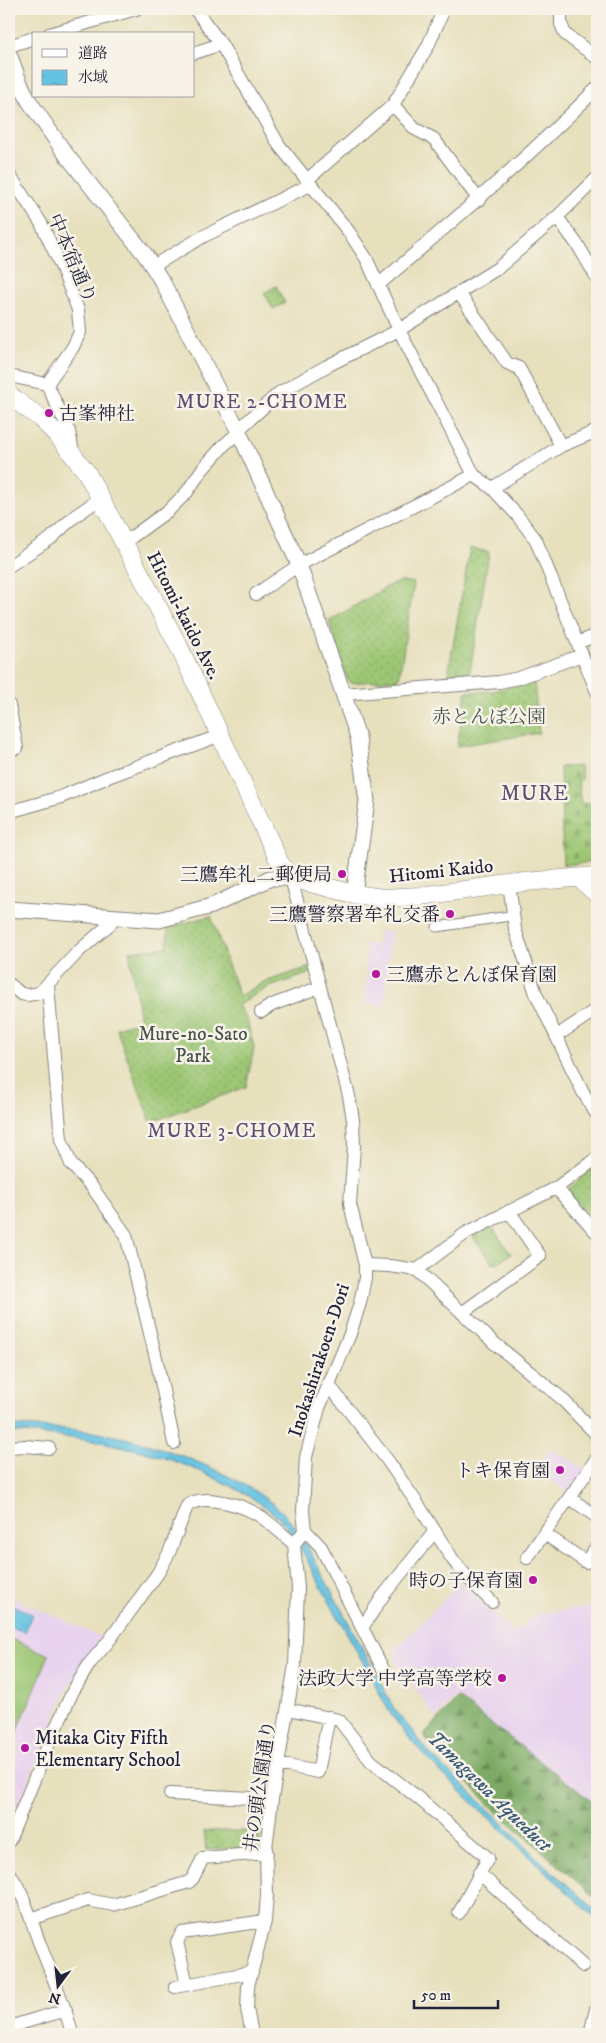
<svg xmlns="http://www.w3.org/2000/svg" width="606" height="2043" font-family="'IM FELL DW Pica','Noto Serif JP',serif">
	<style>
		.built { fill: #e8d2ee }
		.grass { fill: url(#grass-dots); stroke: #5f7457 }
		.forest { fill: url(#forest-firs); stroke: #506650 }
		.cemetery { fill: url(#cemetery-stones); stroke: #5f7457 }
		.garden { fill: #9cc673; stroke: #5f7457 }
		.water { fill: url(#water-ripples); stroke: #43728e }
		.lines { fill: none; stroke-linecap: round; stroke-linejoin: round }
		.pedestrian-casing { stroke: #84817c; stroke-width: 11 }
		.minor-casing { stroke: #84817c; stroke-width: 14 }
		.tertiary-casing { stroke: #84817c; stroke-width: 17 }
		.secondary-casing { stroke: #84817c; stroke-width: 19 }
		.pedestrian { stroke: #fff; stroke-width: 9 }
		.minor { stroke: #fff; stroke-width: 12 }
		.tertiary { stroke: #fff; stroke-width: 15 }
		.secondary { stroke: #fff; stroke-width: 18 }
		.poi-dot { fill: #b5179e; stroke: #f7f3e8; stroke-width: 2 }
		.labels { text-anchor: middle; stroke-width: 5; stroke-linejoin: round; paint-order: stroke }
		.street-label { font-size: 19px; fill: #22223b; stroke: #f7f3e8 }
		.poi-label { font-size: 19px; fill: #22223b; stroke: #f7f3e8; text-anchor: end }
		.park-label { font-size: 19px; fill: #47534c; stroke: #f7f3e8 }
		.neighbourhood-label { font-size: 20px; letter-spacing: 1px; fill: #5d4f72; stroke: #f7f3e8 }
		.water-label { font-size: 20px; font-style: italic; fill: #395a75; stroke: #f7f3e8 }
		.quarter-label { font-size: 21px; letter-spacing: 1px; fill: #5d4f72; stroke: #f7f3e8 }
	</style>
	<defs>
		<pattern id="grass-dots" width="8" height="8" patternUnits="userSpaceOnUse" patternTransform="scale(1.25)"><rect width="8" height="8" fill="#9cc673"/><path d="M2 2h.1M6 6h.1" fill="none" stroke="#86aa64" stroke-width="1.8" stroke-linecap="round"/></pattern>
		<pattern id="forest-firs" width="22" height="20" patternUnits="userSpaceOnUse" patternTransform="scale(1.25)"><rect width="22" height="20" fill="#7dab65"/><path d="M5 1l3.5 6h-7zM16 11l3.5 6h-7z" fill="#668b54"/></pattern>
		<pattern id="cemetery-stones" width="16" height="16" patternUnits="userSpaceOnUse" patternTransform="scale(1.25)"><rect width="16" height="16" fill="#9cc673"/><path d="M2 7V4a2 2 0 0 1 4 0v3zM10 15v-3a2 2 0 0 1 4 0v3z" fill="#86aa64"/></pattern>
		<pattern id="water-ripples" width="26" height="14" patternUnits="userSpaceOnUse" patternTransform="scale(1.25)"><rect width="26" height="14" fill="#64c3e2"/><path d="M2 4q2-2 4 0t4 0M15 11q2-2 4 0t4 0" fill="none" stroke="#56a7c3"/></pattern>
	</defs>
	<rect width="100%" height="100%" fill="#f7f3e8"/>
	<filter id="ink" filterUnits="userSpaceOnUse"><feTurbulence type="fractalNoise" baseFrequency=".02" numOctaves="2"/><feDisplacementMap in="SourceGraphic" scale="10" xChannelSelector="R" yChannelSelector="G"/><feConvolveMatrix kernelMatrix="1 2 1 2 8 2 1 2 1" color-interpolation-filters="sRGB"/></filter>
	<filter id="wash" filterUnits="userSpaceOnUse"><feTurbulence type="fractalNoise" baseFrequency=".0096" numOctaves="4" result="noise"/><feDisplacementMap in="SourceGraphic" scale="20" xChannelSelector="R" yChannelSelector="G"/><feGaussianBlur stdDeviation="1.12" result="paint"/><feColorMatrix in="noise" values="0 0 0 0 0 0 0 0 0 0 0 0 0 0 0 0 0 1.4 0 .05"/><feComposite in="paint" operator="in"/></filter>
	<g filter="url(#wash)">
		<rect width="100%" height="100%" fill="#e7e0bd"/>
		<path class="built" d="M379 931H391L384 1006 366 1004V944L377 945Z
			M551 1448 585 1470 569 1493 536 1471Z
			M461 1582 488 1609 515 1632 537 1614 597 1606V1804L538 1761 457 1696 436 1718 394 1661 396 1654 394 1651Z
			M9 1597 69 1622 102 1638 84 1662 66 1692 9 1825Z"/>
		<path class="grass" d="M276 286 285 303 273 309 264 293Z
			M470 548 489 552 470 672 448 674Z
			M401 581 414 583 399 679 351 683 346 676 329 621 388 586Z
			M534 681 539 733 457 746 466 692 493 691Z
			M211 916 239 996 264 982 310 967 311 973 267 988 238 1005 247 1020 254 1048 246 1087 151 1122 116 1028 140 1021 129 951 167 947 168 927Z
			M597 1164V1214L592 1218 567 1194 568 1190Z
			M491 1226 511 1254 494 1265 472 1236Z
			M204 1831H260L259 1844 255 1847 206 1850Z"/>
		<path class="forest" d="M458 1698 597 1805V1899L497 1812 426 1740 425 1734Z"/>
		<path class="cemetery" d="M580 766 582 780 578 781 581 804 597 802V862L563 865 560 767Z"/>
		<path class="garden" d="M9 1638 49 1655 9 1751Z"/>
		<path class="water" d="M9 1426C44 1427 81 1429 115 1436 165 1446 253 1479 288 1518 304 1537 315 1561 327 1583 350 1624 372 1666 393 1707L432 1756 498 1818 537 1858 597 1911V1919C560 1886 525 1852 489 1818 453 1784 418 1753 390 1713 367 1669 343 1626 319 1583 309 1565 298 1539 284 1524 270 1508 251 1497 232 1487 159 1447 90 1438 9 1432Z
			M9 1604 32 1614 25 1632 9 1626Z"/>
	</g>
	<g filter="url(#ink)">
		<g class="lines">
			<g class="pedestrian-casing">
				<path id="pedestrian" d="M437 927 509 916"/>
			</g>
			<g class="minor-casing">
				<path id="minor" d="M195 9 221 44 279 145 349 232 366 258 399 330 474 475 492 488 517 515 536 540 597 692
					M561 9V24L565 34 597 58
					M49 34 136 9
					M9 46 34 38
					M194 53 221 44
					M393 105 415 129 434 139 479 200
					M9 174 41 223 62 268 78 310 80 332 73 347 47 384
					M307 180 393 105 428 46 444 9
					M557 217 579 247 597 278
					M153 266 204 236 310 185
					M378 285C453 221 528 158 597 88
					M459 293 507 363 519 368 561 446
					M9 376 47 384 69 431 73 452
					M238 430 279 393 327 366 399 330 498 268 557 217 597 178
					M492 488 561 446 597 431
					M125 542 169 510 187 492 201 471 224 445 238 433
					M9 566 50 539 75 516 101 498
					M256 594 299 565 474 475
					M577 643 597 635
					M343 694 499 682 519 678 582 655
					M9 705 17 748 9 749
					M9 812 61 797 108 777 221 735
					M509 883 515 929 536 994 583 1092 597 1115
					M9 984 21 994 28 995 39 993 79 951 110 924 115 916
					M48 986 61 1139 71 1164 92 1187 126 1235 157 1362 174 1443
					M261 1012 272 1005 320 987
					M564 1031 597 1009
					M597 1158 556 1188 597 1233
					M365 1265 390 1266 417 1270 466 1233 556 1188
					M417 1270 493 1342 560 1397 597 1435
					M462 1313 540 1256 509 1211
					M328 1384 388 1461 421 1509 453 1560 467 1577 492 1602
					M9 1447 25 1446 49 1448
					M570 1498 597 1517
					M305 1530 321 1547 385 1673
					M545 1534 586 1562 597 1546
					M527 1558 597 1458
					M362 1628 383 1596 435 1531
					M288 1709 339 1720 371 1761 417 1797 488 1858 459 1913
					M278 1764 318 1772 329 1717
					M170 1794 272 1799
					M9 1841 51 1738 73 1691 90 1663 108 1642 158 1573 169 1553 187 1506C196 1499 206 1499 217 1501 254 1506 266 1520 294 1544
					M9 1873C25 1894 31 1922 41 1947 52 1976 65 2004 72 2034
					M479 1873 583 1966
					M31 1919 88 1900 113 1905 189 1882 193 1878 203 1858 267 1853
					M187 1984 177 1942 182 1933 265 1921
					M175 1987 252 1972
					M9 2027 66 2010
					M252 2034 247 2009 248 1986 265 1921 267 1895 266 1848 272 1799 295 1665 298 1588 294 1544 305 1530 303 1511 306 1457 319 1408 350 1334 360 1303 365 1278V1265L350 1204 354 1146 353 1120 349 1096 291 878
					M590 2034 597 2005"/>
			</g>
			<g class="tertiary-casing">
				<path id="tertiary" d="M9 54 19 81 29 101 65 153 146 256 163 283 238 430 299 565 358 737 367 801 354 894
					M9 909 159 920 212 906 271 878H291"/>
			</g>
			<g class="secondary-casing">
				<path id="secondary" d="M9 395 41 419 59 437 87 473 179 647 280 863 291 878 354 894 383 898 420 896 525 882 597 876
					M579 878 597 894"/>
			</g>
			<use href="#pedestrian" class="pedestrian"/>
			<use href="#minor" class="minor"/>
			<use href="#tertiary" class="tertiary"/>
			<use href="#secondary" class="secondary"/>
		</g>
	</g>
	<g class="poi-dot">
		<circle cx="49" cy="413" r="5"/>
		<circle cx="342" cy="874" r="5"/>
		<circle cx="450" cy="914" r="5"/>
		<circle cx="376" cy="974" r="5"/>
		<circle cx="560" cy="1470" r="5"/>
		<circle cx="533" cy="1580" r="5"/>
		<circle cx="502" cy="1678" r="5"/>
		<circle cx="25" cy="1748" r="5"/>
	</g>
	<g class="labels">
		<g class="street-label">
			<text transform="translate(73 258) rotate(67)" y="7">中本宿通り</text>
			<text transform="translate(185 615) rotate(63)" y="7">Hitomi-kaido Ave.</text>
			<text transform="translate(441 870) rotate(-6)" y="7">Hitomi Kaido</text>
			<text transform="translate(318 1360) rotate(-72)" y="7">Inokashirakoen-Dori</text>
			<text transform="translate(259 1786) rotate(-82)" y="7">井の頭公園通り</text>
		</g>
		<g class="poi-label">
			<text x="59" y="420" text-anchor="start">古峯神社</text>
			<text x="332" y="881">三鷹牟礼二郵便局</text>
			<text x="440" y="921">三鷹警察署牟礼交番</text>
			<text x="386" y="981" text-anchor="start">三鷹赤とんぼ保育園</text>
			<text x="550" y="1477">トキ保育園</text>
			<text x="523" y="1587">時の子保育園</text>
			<text x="492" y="1685">法政大学 中学高等学校</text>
			<text x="35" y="1744" text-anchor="start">Mitaka City Fifth<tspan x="35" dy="22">Elementary School</tspan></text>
		</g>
		<g class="park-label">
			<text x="489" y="723">赤とんぼ公園</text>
			<text x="193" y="1040">Mure-no-Sato<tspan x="193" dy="22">Park</tspan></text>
		</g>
		<g class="neighbourhood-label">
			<text x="262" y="408">MURE 2-CHOME</text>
			<text x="232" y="1137">MURE 3-CHOME</text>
		</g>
		<g class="water-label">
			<text transform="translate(490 1791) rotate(44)" y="7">Tamagawa Aqueduct</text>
		</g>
		<g class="quarter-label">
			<text x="535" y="800">MURE</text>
		</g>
	</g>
	<rect width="606" height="2043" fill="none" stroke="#f7f3e8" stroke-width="30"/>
	<rect x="32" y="32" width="162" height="65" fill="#f7f3e8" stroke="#a29fa3"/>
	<rect x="42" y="49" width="25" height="8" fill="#ffffff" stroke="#a29fa3"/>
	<text x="78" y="58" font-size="15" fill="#22223b">道路</text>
	<rect x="42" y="70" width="25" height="15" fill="url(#water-ripples)" stroke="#a29fa3"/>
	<text x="78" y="82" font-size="15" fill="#22223b">水域</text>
	<g transform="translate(58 1986) rotate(195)" stroke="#f7f3e8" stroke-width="4" paint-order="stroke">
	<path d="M0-4L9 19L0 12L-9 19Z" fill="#22223b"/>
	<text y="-8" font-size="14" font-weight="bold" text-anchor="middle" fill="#22223b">N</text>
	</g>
	<path d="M414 2000v8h84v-8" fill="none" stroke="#22223b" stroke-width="2.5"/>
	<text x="421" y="2000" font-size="15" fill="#22223b" stroke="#f7f3e8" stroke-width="4" paint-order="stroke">50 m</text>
</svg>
